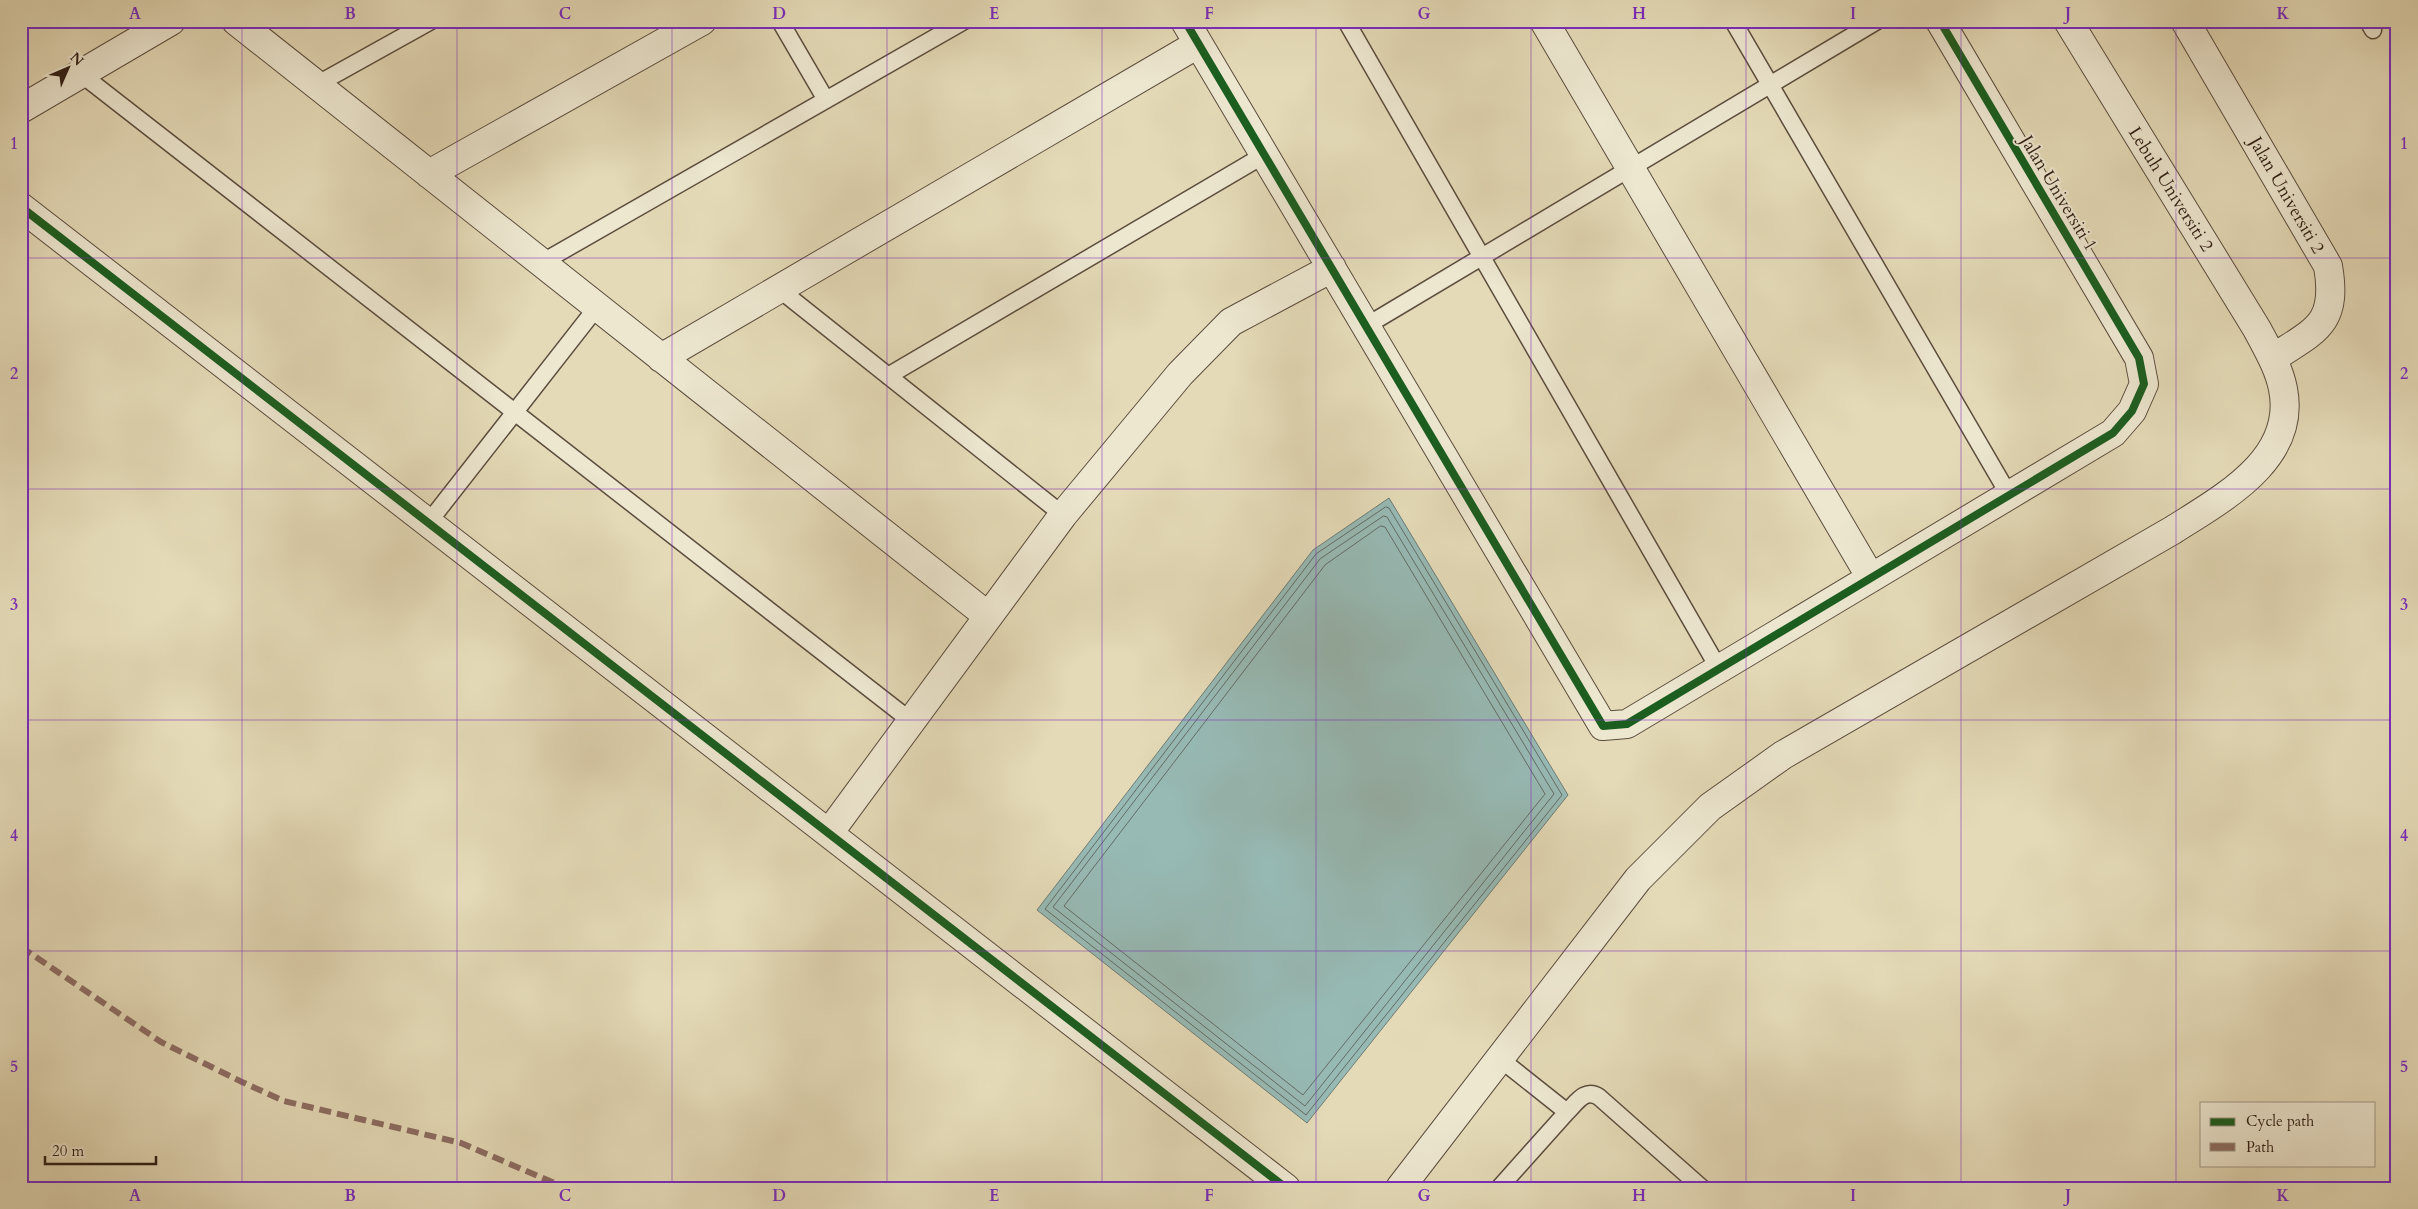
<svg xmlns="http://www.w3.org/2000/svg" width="2418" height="1209" font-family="Cardo,serif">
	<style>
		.water { fill: #97bab5; stroke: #6d7c75 }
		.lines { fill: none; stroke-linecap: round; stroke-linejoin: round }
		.shore { stroke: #636c65; stroke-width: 1 }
		.service-casing { stroke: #5c4d3e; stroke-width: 19 }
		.minor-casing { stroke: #5c4d3e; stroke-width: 30 }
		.service { stroke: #ede7d0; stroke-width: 16 }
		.minor { stroke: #ede7d0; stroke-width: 28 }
		.quiet { stroke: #8d6e63; stroke-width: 6; stroke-dasharray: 12 6; stroke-linecap: butt }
		.cycleway-casing { stroke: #ede7d0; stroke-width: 11 }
		.cycleway { stroke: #1b5e20; stroke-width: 8 }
		.grid { fill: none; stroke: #7b2cbf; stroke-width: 1; stroke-opacity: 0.55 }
		.labels { text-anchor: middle; stroke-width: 4; stroke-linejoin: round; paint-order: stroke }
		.street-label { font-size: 18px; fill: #2f1e15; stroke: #ede7d0 }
		.neatline { fill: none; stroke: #7b2cbf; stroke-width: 2 }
		.grid-label { font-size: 16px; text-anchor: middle; font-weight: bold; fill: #7b2cbf }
	</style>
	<rect width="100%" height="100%" fill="#e4dab7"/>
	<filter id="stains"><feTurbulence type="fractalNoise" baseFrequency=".004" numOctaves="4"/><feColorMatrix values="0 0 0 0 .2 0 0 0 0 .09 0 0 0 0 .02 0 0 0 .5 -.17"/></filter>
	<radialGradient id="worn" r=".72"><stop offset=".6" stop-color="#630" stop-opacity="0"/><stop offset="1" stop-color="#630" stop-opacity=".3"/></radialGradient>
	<path class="water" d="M1389 498 1568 795 1307 1123 1037 910 1313 550Z"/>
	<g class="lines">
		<path class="shore" d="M1386 507 1389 508 1562 795 1306 1115 1045 909 1316 554Z
			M1384 516 1387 517 1554 794 1305 1106 1053 907 1320 559Z
			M1381 526 1385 527 1545 794 1303 1095 1064 906 1325 565Z"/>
		<g class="service-casing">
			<path id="service" d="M780 21 826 100
				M1346 21 1719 669
				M1733 21 2009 495
				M2368 21 2373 30
				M81 74 911 721
				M316 85 431 21
				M541 263 964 21
				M779 289 1063 515
				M1366 326 1877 21
				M888 376 1264 155
				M428 523 597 307
				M1499 1058 1567 1112C1577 1102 1585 1088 1599 1097L1702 1188
				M1499 1188 1567 1112"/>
		</g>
		<g class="minor-casing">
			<path id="minor" d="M236 21 988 616
				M1185 21 1603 726 1627 724 2113 433 2132 411 2144 384 2139 358 1940 21
				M1544 21 1871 578
				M2185 21 2328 266C2338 324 2316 330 2273 358
				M21 109 171 21
				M429 174 702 21
				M21 207 1286 1188
				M661 358 1198 44
				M829 833 1063 515 1180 374 1231 322 1332 268
				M1400 1188 1638 879 1710 807 1783 755 2173 530C2223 498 2297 459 2283 389 2279 368 2267 348 2257 329L2068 21"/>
		</g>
		<use href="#service" class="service"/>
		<use href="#minor" class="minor"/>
		<path class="quiet" d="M21 947 161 1042 242 1082 284 1101 461 1143 566 1188"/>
		<g class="cycleway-casing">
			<path id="cycleway" d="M1185 21 1603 726 1627 724 2113 433 2132 411 2144 384 2139 358 1940 21
				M21 207 1286 1188"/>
		</g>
		<use href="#cycleway" class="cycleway"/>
	</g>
	<path class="grid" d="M242 21V1188M457 21V1188M672 21V1188M887 21V1188M1102 21V1188M1316 21V1188M1531 21V1188M1746 21V1188M1961 21V1188M2176 21V1188M21 258H2397M21 489H2397M21 720H2397M21 951H2397"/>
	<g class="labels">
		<g class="street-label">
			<text transform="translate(2171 189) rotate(58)" y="6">Lebuh Universiti 2</text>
			<text transform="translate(2059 193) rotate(59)" y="6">Jalan Universiti 1</text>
			<text transform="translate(2287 195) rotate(60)" y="6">Jalan Universiti 2</text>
		</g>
	</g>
	<rect width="2418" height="1209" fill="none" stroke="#e4dab7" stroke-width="55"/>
	<rect x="2200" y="1102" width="175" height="65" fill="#ede7d0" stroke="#a19785"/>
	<rect x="2210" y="1118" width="25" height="8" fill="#1b5e20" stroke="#a19785"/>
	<text x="2246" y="1126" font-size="15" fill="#2f1e15">Cycle path</text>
	<rect x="2210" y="1143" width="25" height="8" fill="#8d6e63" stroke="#a19785"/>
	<text x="2246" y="1152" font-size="15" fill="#2f1e15">Path</text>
	<g transform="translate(68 68) rotate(45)" stroke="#ede7d0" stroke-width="4" paint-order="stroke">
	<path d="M0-4L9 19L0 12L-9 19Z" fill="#2f1e15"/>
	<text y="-8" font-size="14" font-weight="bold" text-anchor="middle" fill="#2f1e15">N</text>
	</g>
	<path d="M45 1156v8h111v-8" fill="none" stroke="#2f1e15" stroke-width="2.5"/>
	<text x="52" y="1156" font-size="15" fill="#2f1e15" stroke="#ede7d0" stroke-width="4" paint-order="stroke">20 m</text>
	<rect x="28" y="28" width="2362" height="1154" class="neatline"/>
	<g class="grid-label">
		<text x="135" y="19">A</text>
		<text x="350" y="19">B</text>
		<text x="565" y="19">C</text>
		<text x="779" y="19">D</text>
		<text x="994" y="19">E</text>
		<text x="1209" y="19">F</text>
		<text x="1424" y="19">G</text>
		<text x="1639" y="19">H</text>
		<text x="1853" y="19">I</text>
		<text x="2068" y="19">J</text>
		<text x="2283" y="19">K</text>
		<text x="14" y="149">1</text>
		<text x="2404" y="149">1</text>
		<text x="14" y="379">2</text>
		<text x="2404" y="379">2</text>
		<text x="14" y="610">3</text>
		<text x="2404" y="610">3</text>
		<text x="14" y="841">4</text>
		<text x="2404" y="841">4</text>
		<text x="14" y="1072">5</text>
		<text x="2404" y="1072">5</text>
		<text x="135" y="1201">A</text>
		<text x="350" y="1201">B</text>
		<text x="565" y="1201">C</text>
		<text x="779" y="1201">D</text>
		<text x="994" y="1201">E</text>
		<text x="1209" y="1201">F</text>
		<text x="1424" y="1201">G</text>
		<text x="1639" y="1201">H</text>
		<text x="1853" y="1201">I</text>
		<text x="2068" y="1201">J</text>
		<text x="2283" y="1201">K</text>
	</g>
	<rect width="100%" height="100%" filter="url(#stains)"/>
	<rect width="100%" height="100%" fill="url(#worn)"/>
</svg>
